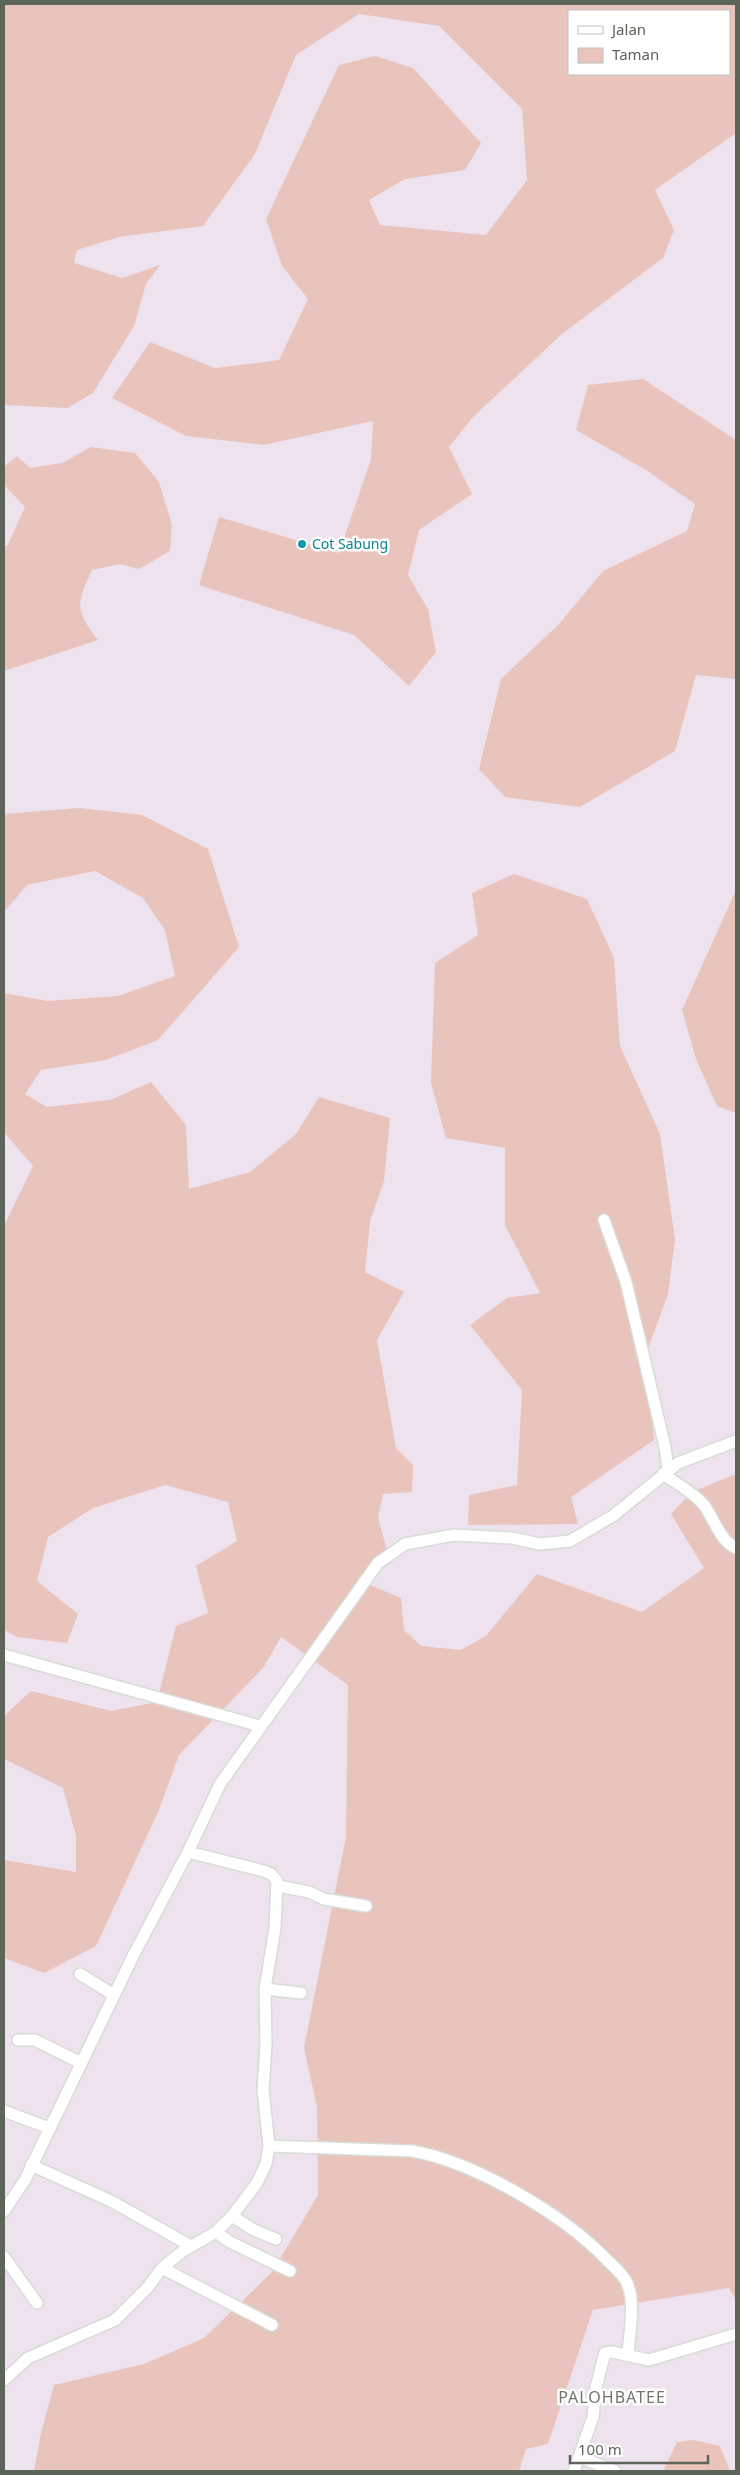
<svg xmlns="http://www.w3.org/2000/svg" width="740" height="2475" font-family="'Noto Sans',sans-serif">
	<style>
		.green { fill: #e9c4bc; fill-rule: evenodd }
		.lines { fill: none; stroke-linecap: round; stroke-linejoin: round }
		.minor-casing { stroke: #d6ddd5; stroke-width: 14 }
		.minor { stroke: #fff; stroke-width: 11 }
		.culture-dot { fill: #0f9aa8; stroke: #fff; stroke-width: 2 }
		.labels { text-anchor: middle; stroke-width: 5; stroke-linejoin: round; paint-order: stroke }
		.culture-label { font-size: 14px; fill: #0d838f; stroke: #fff; text-anchor: start }
		.quarter-label { font-size: 16px; letter-spacing: 1px; fill: #6f776b; stroke: #fff }
	</style>
	<rect width="100%" height="100%" fill="#eee2ef"/>
	<path class="green" d="M4 4H736V133L655 190 674 230 663 258 562 334 473 417 449 447 472 494 419 530 408 575 428 609 436 652 409 686 354 635 199 585 219 517 339 553 371 459 373 421 264 445 186 436 112 398 150 342 215 368 279 360 308 299 282 266 266 219 339 65 375 56 413 68 481 143 465 170 405 179 369 200 380 225 486 235 527 180 522 109 439 26 359 14 296 55 255 154 203 226 119 237 77 250 74 263 122 278 160 265 146 284 134 326 93 393 67 408 4 405ZM729 11V74H569V11Z
		M643 379 736 440V679L696 675 675 751 580 807 505 797 479 769 501 679 558 625 603 571 687 531 695 504 646 470 576 430 588 385Z
		M91 447 135 453 159 482 172 525 170 551 139 569 120 564 92 570C76 604 75 610 98 640L4 671V546H7L25 507 4 485V467L17 456 30 468 62 463Z
		M79 808 142 815 208 849 239 947 158 1040 106 1060 41 1070 25 1094 47 1107 110 1100 151 1082 186 1125 189 1189 250 1172 296 1134 319 1097 390 1118 384 1181 370 1221 365 1272 404 1292 377 1340 396 1448 413 1465 412 1492 383 1494 378 1517 388 1555 363 1582 401 1598 404 1630 421 1646 461 1650 486 1636 537 1574 642 1612 704 1568 671 1514 692 1492 736 1474V2300L729 2288 593 2310 548 2444 526 2449 519 2471H34L41 2433 54 2385 144 2364 204 2338 272 2272 318 2195 317 2107 304 2048 346 1837 348 1685 281 1637 263 1668 179 1755 159 1810 96 1946 44 1973 4 1958V1860L76 1872V1836L63 1788 4 1759V1716L31 1691 111 1711 157 1702 176 1626 208 1613 196 1566 237 1541 228 1502 165 1485 93 1508 48 1537 37 1581 78 1614 67 1643 17 1637 4 1630V1223L6 1222 33 1166 4 1132V993L47 1001 118 996 175 976 165 930 143 898 95 871 27 885 4 912V814Z
		M514 874 587 899 614 958 620 1046 660 1134 675 1240 668 1294 646 1354 654 1440 571 1497 578 1524 468 1525 469 1495 517 1485 522 1390 470 1325 507 1298 540 1293 505 1225V1148L446 1138 431 1083 435 963 478 935 472 893Z
		M736 890V1113L717 1106 696 1059 682 1010Z
		M693 2440 720 2446 730 2471H663L677 2442Z"/>
	<g class="lines">
		<g class="minor-casing">
			<path id="minor" d="M604 1220 626 1282 665 1447 668 1469
				M663 1474C677 1484 693 1492 704 1505 715 1520 719 1540 736 1548
				M4 1655 260 1726
				M278 1886 309 1892 324 1899 366 1906
				M80 1974 114 1995
				M265 1989 301 1993
				M18 2040H35L81 2063
				M4 2111 49 2128
				M269 2146 412 2151C475 2162 564 2215 607 2260 614 2267 623 2274 627 2283 636 2303 629 2334 628 2355
				M31 2165 111 2201 191 2246
				M4 2211 25 2180 134 1954 188 1852 220 1784 378 1563 405 1544 454 1535 512 1538 540 1544 570 1541 614 1515 678 1463 736 1441
				M232 2216 254 2230 276 2239
				M216 2232 230 2242 290 2271
				M4 2257 37 2303
				M162 2268 272 2325
				M4 2380 28 2358 115 2320 148 2287 162 2268 183 2251 216 2232 232 2216 257 2183 266 2164 269 2146 263 2090 266 2044 265 1989 275 1928 277 1881 271 1874 264 1871 188 1852
				M579 2457 615 2471
				M574 2471 593 2417 596 2387 605 2353 612 2352 649 2360 736 2334"/>
		</g>
		<use href="#minor" class="minor"/>
	</g>
	<circle class="culture-dot" cx="302" cy="544" r="5"/>
	<g class="labels">
		<g class="culture-label">
			<text x="312" y="549">Cot Sabung</text>
		</g>
		<g class="quarter-label">
			<text x="612" y="2403">PALOHBATEE</text>
		</g>
	</g>
	<rect width="740" height="2475" fill="none" stroke="#5d655a" stroke-width="10"/>
	<rect x="568" y="10" width="162" height="65" fill="#ffffff" stroke="#bec1bd"/>
	<rect x="578" y="26" width="25" height="8" fill="#ffffff" stroke="#bec1bd"/>
	<text x="612" y="35" font-size="15" fill="#5d655a">Jalan</text>
	<rect x="578" y="48" width="25" height="15" fill="#e9c4bc" stroke="#bec1bd"/>
	<text x="612" y="60" font-size="15" fill="#5d655a">Taman</text>
	<path d="M570 2455v8h138v-8" fill="none" stroke="#5d655a" stroke-width="2.5"/>
	<text x="578" y="2455" font-size="15" fill="#5d655a" stroke="#ffffff" stroke-width="4" paint-order="stroke">100 m</text>
</svg>
